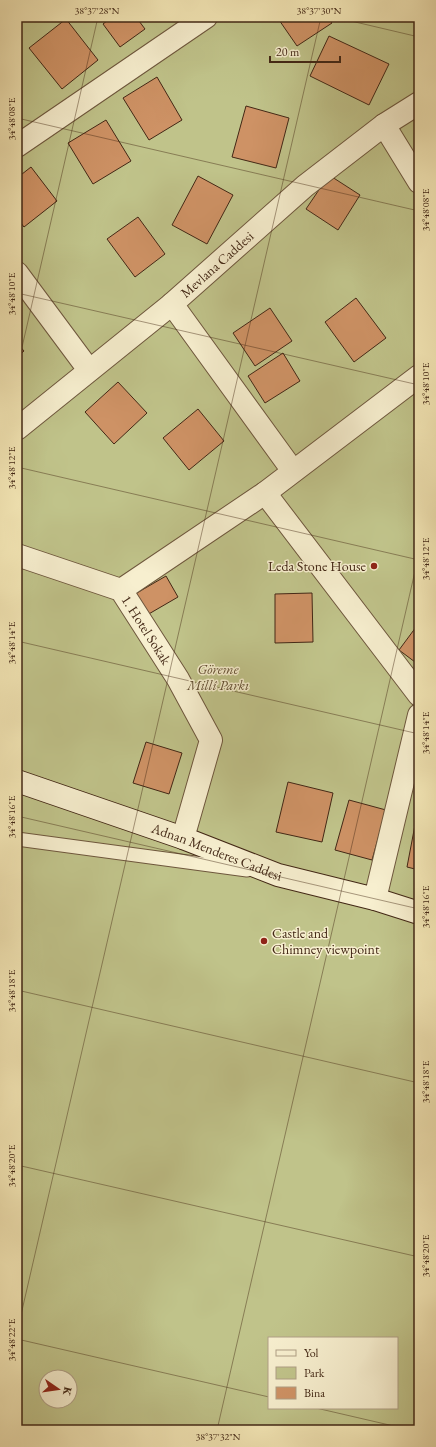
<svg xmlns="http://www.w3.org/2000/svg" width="436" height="1447" font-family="'EB Garamond',serif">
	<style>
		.green { fill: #c0c38a; stroke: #817550; fill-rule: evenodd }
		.building { fill: #ce9265; stroke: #422715 }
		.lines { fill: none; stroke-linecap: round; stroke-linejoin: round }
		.lane-casing { stroke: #6e573d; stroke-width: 15 }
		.street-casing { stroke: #6e573d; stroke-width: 24 }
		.secondary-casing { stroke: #422715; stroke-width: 24 }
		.lane { stroke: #f7efcf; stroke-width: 13 }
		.street { stroke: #f7efcf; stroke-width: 22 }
		.secondary { stroke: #f7efcf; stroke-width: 22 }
		.ticks { fill: none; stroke: #422715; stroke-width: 1; stroke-opacity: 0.45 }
		.poi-dot { fill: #8f2418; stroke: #f7efcf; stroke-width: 1.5 }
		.labels { text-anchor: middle; stroke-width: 3; stroke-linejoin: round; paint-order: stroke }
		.street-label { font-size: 14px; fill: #422715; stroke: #f7efcf }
		.poi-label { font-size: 14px; fill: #422715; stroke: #f7efcf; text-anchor: end }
		.park-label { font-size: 14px; font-style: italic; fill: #624e32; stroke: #f7efcf }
		.neatline { fill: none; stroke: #422715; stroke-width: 1.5 }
		.ticks-label { font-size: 10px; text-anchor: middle; fill: #422715 }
	</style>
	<rect width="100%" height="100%" fill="#f3e6b5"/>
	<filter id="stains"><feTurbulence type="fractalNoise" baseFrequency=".005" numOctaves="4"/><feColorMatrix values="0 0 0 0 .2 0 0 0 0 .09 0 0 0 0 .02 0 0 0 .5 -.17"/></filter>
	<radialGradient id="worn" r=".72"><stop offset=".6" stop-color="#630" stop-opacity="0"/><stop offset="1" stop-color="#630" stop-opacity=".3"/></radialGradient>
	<path class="green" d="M17 17H419V1430H17ZM269 1338H397V1408H269ZM46 1377H70V1401H46Z"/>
	<path class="building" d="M112 17H136L145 29 120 47 103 24Z
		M277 17H327L332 23 297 46Z
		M66 19 98 60 62 89 29 48Z
		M329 36 389 64 369 105 310 76Z
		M157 77 182 120 149 140 123 98Z
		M246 106 289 118 276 168 232 157Z
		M106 120 131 161 93 184 68 143Z
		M31 167 57 201 24 227 17 218V178Z
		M329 175 360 195 338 230 306 209Z
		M198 176 233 195 207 244 172 225Z
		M138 217 165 254 135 277 107 239Z
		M356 298 386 338 354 362 325 322Z
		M270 308 292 341 255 366 233 333Z
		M17 343 24 351 17 357Z
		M283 353 300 381 265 403 248 376Z
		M118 382 147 413 114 444 85 412Z
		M198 409 224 441 189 470 163 438Z
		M166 576 178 597 147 615 135 594Z
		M312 593 313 642 275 643V594Z
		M419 623V665L399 650Z
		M146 742 182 753 169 794 133 783Z
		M288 782 333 793 322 842 276 832Z
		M349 800 386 810 372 860 335 850Z
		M419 804V870L407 867Z"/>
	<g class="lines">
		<g class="lane-casing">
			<path id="lane" d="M17 839 247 870"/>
		</g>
		<g class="street-casing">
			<g id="street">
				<path d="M384 125 419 182"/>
				<path d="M17 146 206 17"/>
				<path d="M17 273 89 370"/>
				<path d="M172 304 293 471"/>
				<path id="s1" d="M17 429 172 304 305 186 384 125 419 103"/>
				<path d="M265 493 419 695"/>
				<path id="s2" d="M17 555 121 590 178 679 211 740 183 838"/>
				<path d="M121 590 265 493 419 376"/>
				<path d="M375 899 419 715"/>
			</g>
		</g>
		<g class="secondary-casing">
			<g id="secondary">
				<path id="s3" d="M17 781 183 838 278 875 375 899 419 913"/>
			</g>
		</g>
		<use href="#lane" class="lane"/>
		<use href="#street" class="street"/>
		<use href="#secondary" class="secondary"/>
	</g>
	<path class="ticks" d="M334 17 419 37M17 118 419 211M17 293 419 385M17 369 98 17M17 467 419 560M17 641 419 734M17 816 419 909M17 990 419 1083M17 1165 419 1257M17 1332 321 17M17 1339 269 1397M316 1408 411 1430M217 1430 419 554"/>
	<g class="poi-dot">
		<circle cx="374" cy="566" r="4"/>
		<circle cx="264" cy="941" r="4"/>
	</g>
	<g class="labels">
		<g class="street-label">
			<text dy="5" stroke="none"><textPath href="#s1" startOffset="259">Mevlana Caddesi</textPath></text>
			<text dy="5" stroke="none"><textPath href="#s2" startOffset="157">1. Hotel Sokak</textPath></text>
			<text dy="5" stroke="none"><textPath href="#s3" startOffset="212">Adnan Menderes Caddesi</textPath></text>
		</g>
		<g class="poi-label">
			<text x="366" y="571">Leda Stone House</text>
			<text x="272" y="938" text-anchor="start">Castle and<tspan x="272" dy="16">Chimney viewpoint</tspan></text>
		</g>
		<g class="park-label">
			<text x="218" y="674">Göreme<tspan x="218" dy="16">Millî Parkı</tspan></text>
		</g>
	</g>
	<rect width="436" height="1447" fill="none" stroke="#f3e6b5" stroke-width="44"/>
	<rect x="268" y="1337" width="130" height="72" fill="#f7efcf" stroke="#af9f85"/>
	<rect x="276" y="1350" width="20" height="6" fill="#f7efcf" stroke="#af9f85"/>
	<text x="304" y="1357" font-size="12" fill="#422715">Yol</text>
	<rect x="276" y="1367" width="20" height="12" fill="#c0c38a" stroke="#af9f85"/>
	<text x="304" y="1377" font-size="12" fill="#422715">Park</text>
	<rect x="276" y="1387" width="20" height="12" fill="#ce9265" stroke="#af9f85"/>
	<text x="304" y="1397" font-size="12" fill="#422715">Bina</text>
	<g transform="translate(58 1389) rotate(103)"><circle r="19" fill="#f7efcf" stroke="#af9f85"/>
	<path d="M0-3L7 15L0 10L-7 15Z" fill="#8f2418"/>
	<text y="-6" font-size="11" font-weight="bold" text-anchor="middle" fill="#422715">K</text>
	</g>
	<path d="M270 56v6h70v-6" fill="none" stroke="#422715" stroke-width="2"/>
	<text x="276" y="56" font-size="12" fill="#422715" stroke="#f7efcf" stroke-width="3" paint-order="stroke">20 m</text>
	<rect x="22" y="22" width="392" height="1403" class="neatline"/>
	<g class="ticks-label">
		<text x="97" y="14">38°37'28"N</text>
		<text x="319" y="14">38°37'30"N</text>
		<text transform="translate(11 119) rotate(-90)" y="4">34°48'08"E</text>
		<text transform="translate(425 210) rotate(-90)" y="4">34°48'08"E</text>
		<text transform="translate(11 294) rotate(-90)" y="4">34°48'10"E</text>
		<text transform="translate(425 384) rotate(-90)" y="4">34°48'10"E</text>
		<text transform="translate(11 468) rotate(-90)" y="4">34°48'12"E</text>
		<text transform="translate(425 559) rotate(-90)" y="4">34°48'12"E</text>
		<text transform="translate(11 643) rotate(-90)" y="4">34°48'14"E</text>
		<text transform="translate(425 733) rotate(-90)" y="4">34°48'14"E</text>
		<text transform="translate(11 817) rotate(-90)" y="4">34°48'16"E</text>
		<text transform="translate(425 907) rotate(-90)" y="4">34°48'16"E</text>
		<text transform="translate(11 991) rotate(-90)" y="4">34°48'18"E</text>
		<text transform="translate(425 1082) rotate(-90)" y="4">34°48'18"E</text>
		<text transform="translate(11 1166) rotate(-90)" y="4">34°48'20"E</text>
		<text transform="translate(425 1256) rotate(-90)" y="4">34°48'20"E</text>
		<text transform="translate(11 1340) rotate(-90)" y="4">34°48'22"E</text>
		<text x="218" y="1440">38°37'32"N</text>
	</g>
	<rect width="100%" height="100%" filter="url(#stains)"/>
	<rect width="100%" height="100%" fill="url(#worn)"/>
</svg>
